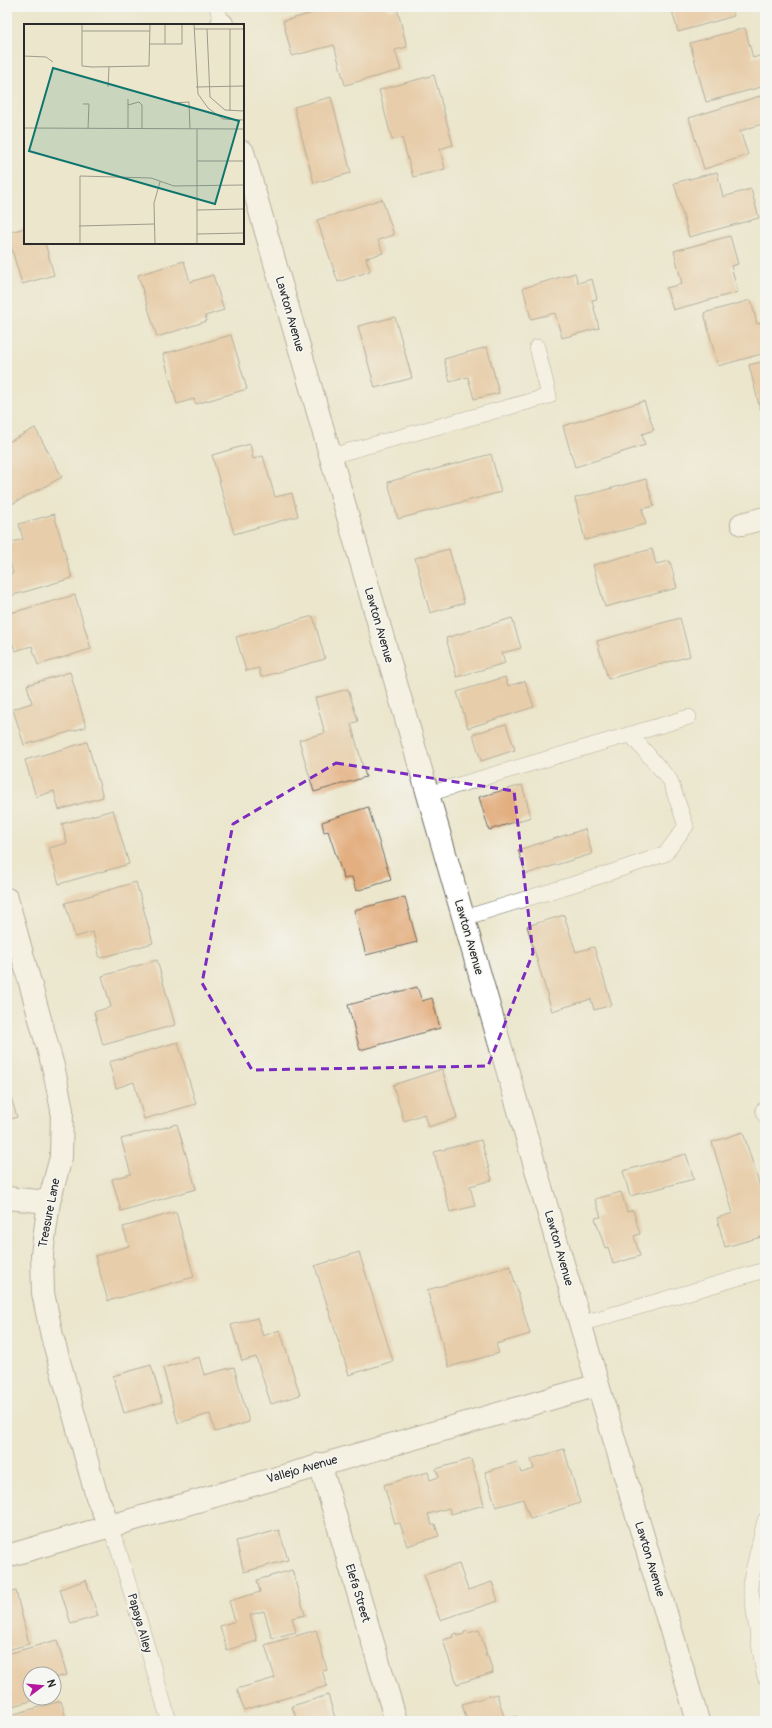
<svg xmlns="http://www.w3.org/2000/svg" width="772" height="1728" font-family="Pangolin,sans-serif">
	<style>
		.building { fill: #e3af80 }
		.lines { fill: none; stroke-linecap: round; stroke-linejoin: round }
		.lane-casing { stroke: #6e6c63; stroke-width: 16 }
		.street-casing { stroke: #6e6c63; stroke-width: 24 }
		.lane { stroke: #fff; stroke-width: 15 }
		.street { stroke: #fff; stroke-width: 22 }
		.marked { fill: none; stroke: #7b2cbf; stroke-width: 3; stroke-dasharray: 8 5; stroke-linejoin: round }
		.labels { text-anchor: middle; stroke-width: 3; stroke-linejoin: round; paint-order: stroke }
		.street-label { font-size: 12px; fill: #2b2b2b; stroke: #f6f6f2 }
		.inset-road { fill: none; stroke: #9e9b8c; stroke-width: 1 }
		.view { fill: #0f766e; fill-opacity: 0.15; stroke: #0f766e; stroke-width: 2 }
		.inset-edge { fill: none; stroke: #2b2b2b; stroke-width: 2 }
	</style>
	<rect width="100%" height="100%" fill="#f6f6f2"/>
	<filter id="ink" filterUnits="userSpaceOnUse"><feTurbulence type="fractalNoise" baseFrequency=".025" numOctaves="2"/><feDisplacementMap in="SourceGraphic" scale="8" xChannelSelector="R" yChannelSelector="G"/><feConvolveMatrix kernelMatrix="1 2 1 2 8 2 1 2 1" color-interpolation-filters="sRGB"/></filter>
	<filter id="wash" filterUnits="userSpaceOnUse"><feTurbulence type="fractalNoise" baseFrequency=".012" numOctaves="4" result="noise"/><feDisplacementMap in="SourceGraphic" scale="16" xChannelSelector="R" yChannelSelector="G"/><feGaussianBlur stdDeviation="0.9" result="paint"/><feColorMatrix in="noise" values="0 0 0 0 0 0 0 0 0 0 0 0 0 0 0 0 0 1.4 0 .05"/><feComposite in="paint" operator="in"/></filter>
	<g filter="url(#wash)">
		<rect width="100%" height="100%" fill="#ebe6cc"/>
		<g id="blocks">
			<path class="building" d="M336 7H388V10L397 8 407 47 395 50 401 70 345 85 334 45 292 56 283 21Z
				M671 7H731L734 16 678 32Z
				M745 28 753 58 765 54V86L706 102 690 43Z
				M434 75 453 145 440 149 445 169 413 177 402 138 392 140 379 90Z
				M760 96 765 112V123L740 131 748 155 704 169 689 118Z
				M331 97 351 173 314 183 294 107Z
				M717 172 723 197 751 189 759 218 689 237 674 183Z
				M382 199 394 235 378 240 383 253 366 258 370 271 338 282 317 220Z
				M25 228V243H45L54 275 22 284 7 233Z
				M730 236 738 264 731 266 738 292 673 310 666 288 682 284 674 251Z
				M184 261 190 282 213 275 224 310 205 316 207 321 157 337 138 275Z
				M575 273 578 283 592 279 597 299 592 300 599 328 562 338 555 313 531 319 523 288Z
				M751 300 757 324 765 322V353L718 366 704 313Z
				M395 317 412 378 375 388 358 326Z
				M231 335 247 389 196 404 194 399 177 404 163 354Z
				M487 347 499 393 474 399 468 377 450 382 444 359Z
				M765 361V407L760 409 749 365Z
				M644 401 654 430 642 434 645 445 575 467 563 426Z
				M35 428 62 477 12 504 7 495V443Z
				M250 444 253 459 263 456 275 497 292 493 298 516 234 534 212 455Z
				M491 454 501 492 398 519 388 482Z
				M646 479 654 506 642 509 646 524 585 540 575 498Z
				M54 514 72 578 7 597V575L13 573 7 551V544L23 539 19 524Z
				M449 549 464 603 430 613 415 558Z
				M652 549 656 564 670 561 677 588 605 607 593 565Z
				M75 595 91 649 38 665 32 646 15 651 7 624V614Z
				M313 616 325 659 261 677 259 668 246 671 236 637Z
				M512 618 521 648 502 653 505 663 457 677 446 638Z
				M680 618 690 656 608 679 597 641Z
				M70 672 86 727 24 745 13 709 32 703 27 685Z
				M505 677 508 686 525 681 534 707 468 728 457 692Z
				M348 689 358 721 351 724 366 777 314 792 299 740 325 733 315 698Z
				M506 724 515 750 481 761 473 734Z
				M87 742 103 797 59 810 54 791 36 797 25 760Z
				M522 785 531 817 489 830 479 797Z
				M368 807 391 880 356 891 352 877 344 879 328 831 324 832 322 822Z
				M113 810 129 864 59 884 49 848 67 843 62 824Z
				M585 829 592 854 526 874 518 850Z
				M136 882 153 943 100 958 93 932 75 937 65 903Z
				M405 897 417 942 366 955 354 910Z
				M564 915 576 952 594 947 612 1005 594 1010 591 999 552 1011 527 926Z
				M157 960 175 1025 103 1045 94 1012 111 1007 102 976Z
				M417 987 422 1001 432 998 440 1028 360 1050 348 1005Z
				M178 1042 196 1104 144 1119 134 1082 116 1088 109 1062Z
				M442 1069 457 1118 428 1127 424 1114 404 1121 393 1085Z
				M7 1085 17 1117 7 1120Z
				M177 1124 196 1189 121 1211 112 1179 131 1174 121 1139Z
				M743 1132 765 1203V1236L725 1247 717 1218 733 1213 712 1142Z
				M481 1140 492 1180 470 1186 475 1206 450 1212 434 1152Z
				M686 1154 694 1179 630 1196 623 1171Z
				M621 1192 627 1212 633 1210 640 1234 634 1236 640 1256 613 1264 608 1247 605 1248 595 1218 601 1217 595 1199Z
				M176 1212 194 1277 108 1301 95 1256 129 1246 123 1227Z
				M359 1252 393 1361 349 1375 315 1266Z
				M510 1266 530 1334 496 1344 499 1353 449 1367 427 1290Z
				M257 1318 263 1336 280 1330 300 1395 271 1404 256 1357 242 1361 231 1325Z
				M199 1357 204 1375 234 1367 249 1422 215 1432 210 1414 178 1423 163 1368Z
				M151 1365 162 1402 124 1413 113 1376Z
				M564 1449 580 1503 530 1519 523 1499 496 1507 485 1472 517 1462 521 1473 534 1469 531 1459Z
				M471 1459 484 1505 451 1514 449 1508 428 1514 432 1525 435 1524 439 1536 407 1546 400 1523 395 1524 384 1485 428 1472 430 1480 439 1477 436 1469Z
				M279 1530 288 1560 244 1572 236 1541Z
				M459 1564 468 1590 492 1582 498 1601 440 1620 424 1575Z
				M292 1570 305 1615 292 1618 296 1632 272 1638 264 1611 250 1615 257 1641 227 1650 220 1626 235 1621 229 1601 260 1592 257 1580Z
				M86 1580 98 1616 71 1624 60 1589Z
				M16 1591 29 1644 7 1650V1593Z
				M316 1630 327 1670 322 1671 327 1686 244 1710 237 1689 275 1678 265 1645Z
				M479 1630 487 1654 485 1653 486 1657 488 1656 493 1673 457 1684 443 1640 453 1637 452 1635 457 1633 458 1636 464 1634V1632L467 1631 468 1633Z
				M57 1640 67 1675 54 1678V1674H30V1698H41L7 1708V1654Z
				M497 1694 505 1720 516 1716 518 1721H467L462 1704Z
				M328 1695 336 1721H297L292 1706Z
				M61 1701 67 1721H7V1716Z"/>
		</g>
	</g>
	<g filter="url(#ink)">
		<use href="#blocks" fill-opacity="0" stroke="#6e6c63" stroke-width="1"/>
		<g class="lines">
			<g class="lane-casing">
				<path id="lane" d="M217 7 222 24
					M331 456 549 396 537 347
					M428 794 689 717
					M464 918 600 876 665 854 686 826 670 780 630 734
					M763 1110 765 1116
					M580 1324 765 1270
					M765 1520 750 1584 763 1669 765 1677
					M109 1525 118 1548 169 1721"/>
			</g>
			<g class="street-casing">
				<path id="street" d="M222 25V24
					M243 152 598 1385 698 1721
					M742 524 765 518
					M7 899 54 1070 62 1110 61 1157 49 1202 42 1254 43 1293 52 1336 97 1497 109 1525
					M7 1198 49 1202
					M320 1464 396 1721
					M7 1556 598 1385"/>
			</g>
			<use href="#lane" class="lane"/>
			<use href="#street" class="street"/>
		</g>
	</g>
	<path d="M0 0H772V1728H0ZM336 763 514 791 533 953 488 1066 252 1070 202 983 233 824Z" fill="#ebe6cc" fill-opacity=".55" fill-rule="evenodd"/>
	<path class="marked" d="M336 763 514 791 533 953 488 1066 252 1070 202 983 233 824Z"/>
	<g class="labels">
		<g class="street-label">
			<text transform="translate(290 314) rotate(74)" y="4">Lawton Avenue</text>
			<text transform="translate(379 625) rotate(74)" y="4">Lawton Avenue</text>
			<text transform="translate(469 937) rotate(74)" y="4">Lawton Avenue</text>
			<text transform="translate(49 1213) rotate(-79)" y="4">Treasure Lane</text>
			<text transform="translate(559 1248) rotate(74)" y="4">Lawton Avenue</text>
			<text transform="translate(302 1469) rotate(-16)" y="4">Vallejo Avenue</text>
			<text transform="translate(650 1559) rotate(73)" y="4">Lawton Avenue</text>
			<text transform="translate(358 1593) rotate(73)" y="4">Elefa Street</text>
			<text transform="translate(140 1623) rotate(74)" y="4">Papaya Alley</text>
		</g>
	</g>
	<g transform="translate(24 24)">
		<rect width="220" height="220" fill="#ebe6cc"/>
		<path class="inset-road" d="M58 0V42L68 43 125 42 126 0M170 0 174 70 184 84 199 95 220 96M170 5H220M183 5 186 73 201 86 220 87M206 5V87M58 7H126M126 20H158V0M141 20V0M0 32 22 33 29 38M84 63 85 43M172 63 220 62M104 75V105M148 79 165 78 166 105M59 80H65L64 105M104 81 115 78 118 81V105M0 104 220 105M173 105V220M173 137H220M173 186 220 185M55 202 130 200M173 210 220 209M56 220V152L127 154 150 162 220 161M131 220 130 179 136 158"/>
		<path class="view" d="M29 44 215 97 191 180 5 127Z"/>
		<rect width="220" height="220" class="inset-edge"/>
	</g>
	<rect width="772" height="1728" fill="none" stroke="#f6f6f2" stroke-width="24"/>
	<g transform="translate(42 1686) rotate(74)"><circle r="19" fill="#f6f6f2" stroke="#a5a5a2"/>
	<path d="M0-3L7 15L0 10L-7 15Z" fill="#b5179e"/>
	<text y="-6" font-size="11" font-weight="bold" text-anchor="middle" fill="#2b2b2b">N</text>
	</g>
</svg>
